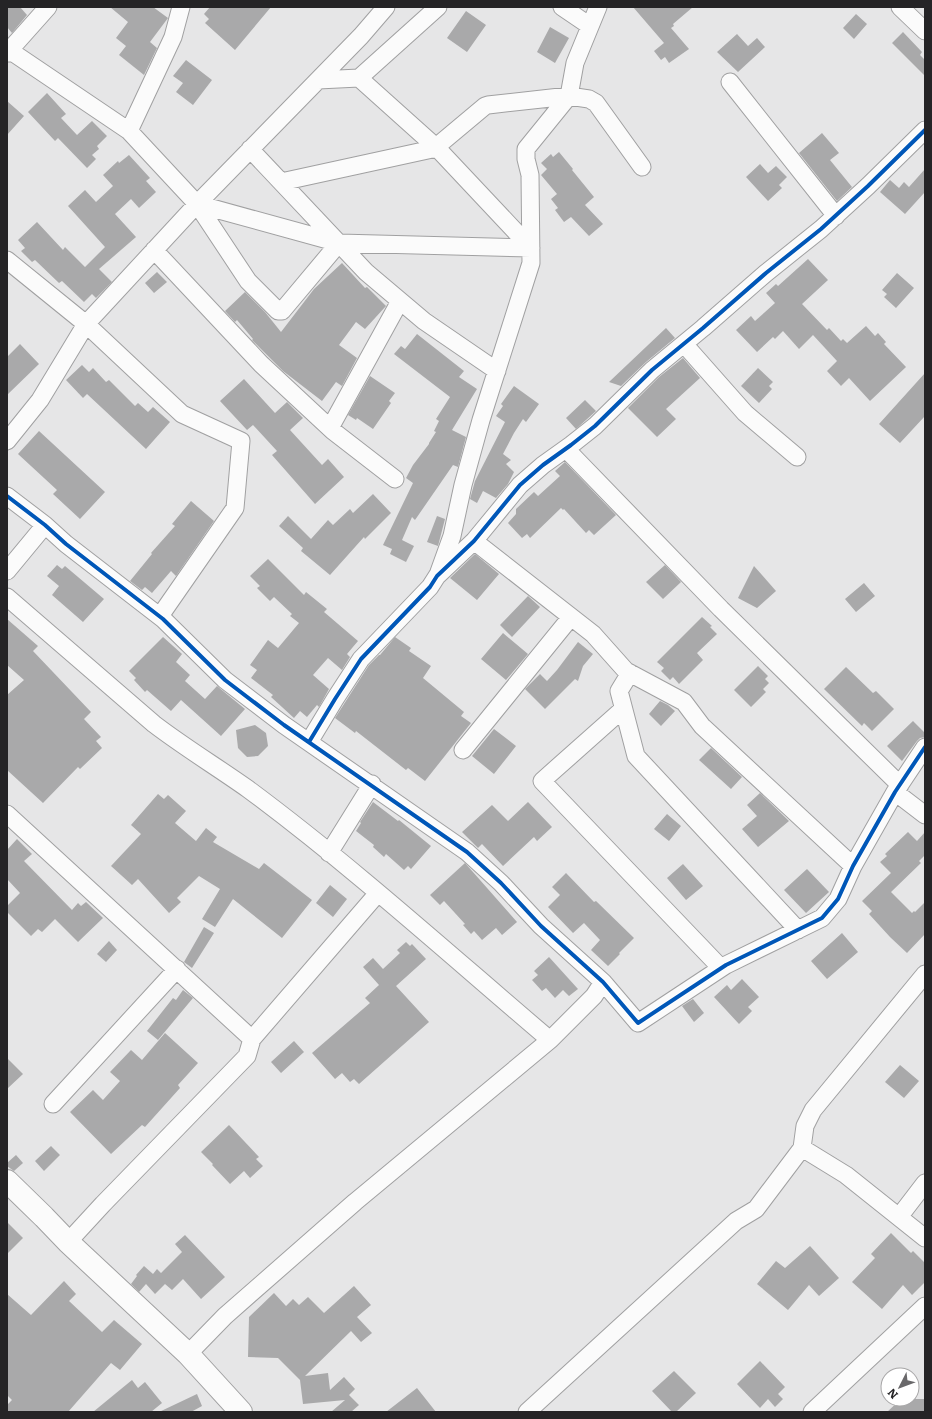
<svg xmlns="http://www.w3.org/2000/svg" width="932" height="1419" font-family="Literata,serif">
	<style>
		.building { fill: #a9a9aa }
		.lines { fill: none; stroke-linecap: round; stroke-linejoin: round }
		.minor-casing { stroke: #a0a0a1; stroke-width: 19 }
		.tertiary-casing { stroke: #a0a0a1; stroke-width: 24 }
		.minor { stroke: #fbfbfb; stroke-width: 17 }
		.tertiary { stroke: #fbfbfb; stroke-width: 22 }
		.cycleway-casing { stroke: #fff; stroke-width: 6 }
		.cycleway { stroke: #0057b8; stroke-width: 4 }
	</style>
	<rect width="100%" height="100%" fill="#e6e6e7"/>
	<path class="building" d="M7 7H20L27 15 12 33 7 27Z
		M110 7H153L168 18 150 42 157 48 144 75 119 55 126 46 116 38 128 22Z
		M210 7H271L235 50 205 23 209 19 204 14Z
		M633 7H693L673 24 674 26 671 28 689 49 669 63 665 57 661 60 654 51 664 43Z
		M466 11 486 25 467 52 447 38Z
		M856 14 867 24 854 39 843 28Z
		M550 27 569 38 555 63 537 52Z
		M903 32 922 52 920 55 925 60V76L892 43Z
		M737 34 748 46 757 38 765 47 738 72 717 52Z
		M186 60 212 80 193 105 176 92 183 83 173 76Z
		M47 93 66 114 61 118 77 135 92 121 107 136 97 146 99 149 92 155 96 159 87 168 58 138 55 141 28 112Z
		M7 101 24 116 7 135Z
		M822 133 839 153 830 160 852 187 837 201 799 153Z
		M559 152 573 169 572 170 594 197 585 205 603 224 589 236 571 217 564 222 555 210 558 208 551 199 557 194 541 175 547 169 541 163 551 154 553 157Z
		M129 155 150 178 146 181 156 192 139 208 131 199 115 214 136 237 99 269 112 282 96 298 92 294 84 302 62 281 59 283 35 260 32 262 21 251 25 248 18 240 37 222 63 250 65 247 85 267 105 247 68 206 85 190 96 202 113 186 103 175 118 161 119 163Z
		M760 164 768 173 776 166 787 177 779 185 782 188 768 201 746 177Z
		M925 169V192L905 214 880 192 890 180 899 188 904 182 909 187Z
		M808 259 828 280 802 304 827 330 829 328 841 341 843 339 847 343 866 326 875 336 878 333 886 342 884 344 906 367 870 401 849 378 841 386 827 371 837 361 813 335 799 349 783 331 775 339 773 337 757 352 736 330 751 316 755 321 775 303 766 293 776 284 778 286Z
		M342 263 365 288 367 287 386 306 365 329 356 322 339 345 357 358 342 386 336 382 322 401 283 371 252 340 253 339 237 320 235 322 225 311 245 292 265 312 281 332 314 289Z
		M157 272 167 282 154 293 145 283Z
		M897 273 914 288 896 308 884 297 887 294 882 290Z
		M666 328 675 338 646 362 621 386 609 382Z
		M417 334 464 371 459 377 477 389 452 430 466 437 458 467 453 465 415 520 412 517 402 540 414 546 406 562 390 554 392 549 383 545 413 483 406 478 413 465 429 444V443L436 432 434 431 439 421 436 419 450 397 394 354 401 346 405 349Z
		M20 344 39 364 7 395V357Z
		M683 358 700 378 666 409 676 419 657 437 628 408 659 377Z
		M82 365 89 372 93 368 106 382 109 380 135 406 138 403 148 412 153 407 170 422 146 449 87 394 83 398 66 380Z
		M758 368 773 382 769 386 772 389 759 403 741 386Z
		M925 373V416L900 443 879 424Z
		M370 376 395 393 389 401 391 403 373 429 357 418 356 420 348 415Z
		M244 379 275 413 287 402 303 418 290 430 322 465 328 459 344 477 315 504 272 455 277 451 253 425 247 430 220 401Z
		M514 386 539 404 526 422 523 419 514 433 503 454 511 460 506 464 514 472 508 484 496 498 483 491 477 503 470 499 475 481 505 422 496 416 503 406 501 404Z
		M585 400 596 411 576 429 566 418Z
		M39 431 105 492 80 519 53 494 57 490 18 454Z
		M565 462 616 515 594 535 589 530 586 533 564 509 563 510 561 508 530 538 527 534 522 538 508 523 516 514V509L534 492 538 496 560 476 555 471Z
		M373 494 391 513 365 539 364 537 330 575 301 551 303 548 279 526 288 516 311 539 328 520 333 525 350 509 353 513Z
		M191 501 214 521 176 576 171 571 152 593 145 587 142 590 130 581 152 554 151 553 175 526 172 524Z
		M437 516 445 519 438 546 427 542Z
		M475 554 499 574 477 600 450 578Z
		M268 559 304 595 306 592 327 609 324 612 358 641 347 654 350 657 342 670 328 658 313 675 329 689 319 707 317 705 307 717 300 711 294 718 271 697 273 695 251 678 257 670 250 665 268 640 278 648 299 623 290 616 292 614 274 597 270 601 257 588 260 586 250 576Z
		M57 565 62 569 65 566 104 599 83 622 52 595 59 586 47 576Z
		M665 565 681 582 663 599 646 582Z
		M754 566 776 591 757 608 738 598Z
		M864 583 875 596 856 612 845 599Z
		M528 596 540 607 512 637 500 625Z
		M702 617 712 626 710 627 717 634 697 653 703 660 679 684 673 677 670 680 661 671 664 668 657 662Z
		M7 619 38 646 33 651 91 712 84 719 101 737 96 741 102 748 80 769 78 767 43 803 7 770V695L24 680 7 665Z
		M503 633 528 654 506 680 481 659Z
		M163 637 182 654 176 662 190 675 185 681 205 699 217 686 245 709 221 736 181 700 171 711 147 690 145 692 134 680 136 678 129 671Z
		M395 637 411 648 409 651 431 666 423 678 464 712 461 716 471 723 425 781 408 768 406 770 356 731 355 733 335 718 369 665 379 655H380Z
		M578 642 593 654 583 666 578 681 575 679 545 709 525 689 540 674 547 681 557 670Z
		M758 666 768 676 765 679 769 683 763 689 766 692 751 707 734 690Z
		M846 667 873 693 876 691 894 709 872 731 864 723 862 726 824 689Z
		M660 701 668 705 675 711 661 726 649 714Z
		M913 721 925 733V737L920 738 917 741 902 761 887 746Z
		M255 725 266 733 268 746 258 756 247 757 238 748 236 730Z
		M494 729 516 746 494 774 472 756Z
		M711 748 742 777 731 789 699 760Z
		M760 793 789 821 758 847 742 829 757 816 747 805Z
		M158 794 164 799 168 795 186 811 175 823 196 841 206 828 217 837 213 842 259 869 264 863 312 900 282 938 233 899 215 927 202 919 220 889 199 876 177 898 181 902 169 913 138 879 132 885 111 866 141 834 131 825Z
		M373 802 398 821 399 820 431 846 411 869 408 866 404 870 386 854 384 857 373 847 374 845 356 831 361 823 360 822Z
		M528 802 552 827 537 841 534 837 503 866 482 844 478 848 462 832 492 805 508 821Z
		M667 814 681 826 669 841 654 829Z
		M908 832 917 841 925 832V855L919 861 921 863 891 892 912 913 914 911 915 912 925 902V934L907 953 890 937 869 914 872 911 862 901 891 873 880 862 887 856 885 854Z
		M17 839 32 854 24 861 72 910 78 903 81 906 86 902 103 918 78 942 55 919 42 932 38 929 31 936 7 912V906L20 893 7 879V850Z
		M465 863 517 922 502 935 496 928 482 940 474 931 471 934 463 925 465 924 444 901 440 905 430 895Z
		M683 864 703 886 686 900 667 878Z
		M807 869 829 892 806 913 784 890Z
		M566 873 594 902 596 901 634 938 619 953 620 954 608 966 591 950 600 940 584 923 573 933 548 907 560 895 552 887Z
		M330 885 347 899 333 917 316 903Z
		M204 927 214 933 192 968 184 962Z
		M842 933 858 952 827 979 811 961Z
		M109 941 117 950 106 962 97 954Z
		M406 942 410 946 412 944 426 959 396 986 429 1022 359 1084 354 1079 350 1082 342 1073 335 1079 312 1053 370 1003 365 998 379 985 363 967 373 958 383 969 400 953 397 950Z
		M549 957 578 989 569 996 563 990 555 998 546 988 542 991 532 980 538 975 534 971Z
		M742 979 759 997 748 1007 752 1011 739 1024 714 997 727 985 731 990Z
		M183 990 193 998 158 1040 147 1031 173 998 176 1000Z
		M693 999 704 1013 694 1022 682 1006Z
		M165 1033 198 1063 178 1085 180 1088 145 1127 142 1125 111 1154 70 1112 93 1090 103 1100 120 1081 110 1072 131 1050 142 1060Z
		M294 1041 304 1052 281 1073 271 1062Z
		M7 1058 23 1074 7 1089Z
		M900 1065 919 1081 904 1098 885 1082Z
		M229 1125 259 1157 256 1159 263 1166 250 1178 244 1171 230 1184 212 1165 213 1164 201 1152Z
		M51 1146 60 1155 44 1171 35 1161Z
		M16 1155 23 1163 14 1171 7 1166V1163Z
		M7 1222 23 1238 7 1254Z
		M891 1233 911 1253 913 1251 925 1263V1282L912 1295 903 1285 882 1309 852 1282 875 1258 871 1254Z
		M185 1235 225 1277 201 1299 183 1279 172 1290 165 1284 155 1294 146 1284 139 1292 131 1284 137 1276 136 1275 144 1266 153 1274 157 1269 161 1273 182 1252 175 1244Z
		M810 1246 839 1278 819 1296 809 1285 788 1310 757 1284 776 1261 785 1268Z
		M64 1281 76 1294 69 1301 102 1332 114 1320 142 1344 120 1370 111 1363 68 1412H7V1405L12 1400 7 1395V1294L31 1315Z
		M354 1286 371 1305 357 1317 372 1333 361 1342 351 1331 305 1376 328 1373 330 1390 344 1377 355 1389 349 1395 359 1405 351 1412H331L345 1400 303 1404 300 1380 278 1358 248 1357 249 1317 274 1293 286 1306 293 1299 299 1305 308 1297 324 1313Z
		M760 1361 785 1387 778 1394 783 1399 775 1407 768 1399 760 1408 737 1384Z
		M674 1371 696 1393 676 1412H672L652 1391Z
		M132 1380 138 1388 145 1382 162 1403 151 1412H93Z
		M417 1388 436 1412H386Z
		M197 1394 202 1406 191 1412H159Z
		M901 1399H925V1412H887Z"/>
	<g class="lines">
		<g class="minor-casing">
			<path id="minor" d="M562 7 590 26
				M900 7 925 31
				M9 50 129 131 197 204 248 281 278 311H282L339 243
				M7 53 48 7
				M359 78 437 148 531 248
				M318 80 359 78 438 7
				M730 82 836 216
				M129 131 173 37 181 7
				M250 149 366 272 424 321 497 371
				M281 182 437 148 442 142 485 106 488 105 569 96 589 99 596 103 642 167
				M197 204 339 243 531 248
				M154 250 261 364 333 431 395 479
				M7 260 86 324 182 414 241 441 235 508 160 616
				M684 344 745 413 797 457
				M330 428 400 301
				M7 441 40 400 86 324 197 204 361 36 386 7
				M566 449 721 609 900 785
				M7 496 45 525 66 544 163 619 225 680 284 725 467 852 501 883 541 926 603 982 638 1023 726 965 822 918 838 899 853 866 895 792 925 747
				M474 541 593 634 626 671 684 702 702 726 853 866
				M7 571 45 525
				M439 572 452 536 463 485 481 420 531 263 530 175 526 159V149L569 96 575 63 598 7
				M7 597 154 724C184 747 217 767 248 789 353 867 450 955 550 1040
				M630 673 619 691 636 756 798 930
				M623 709 542 781 721 968
				M309 742 335 699 361 659 430 587 437 576 474 541 520 485 543 465 571 445 595 426 652 370 703 328 766 273 821 229 868 186 925 130
				M463 750 571 617
				M895 792 925 815
				M7 814 252 1039
				M329 853 372 784
				M925 974 813 1110 805 1126 802 1148 846 1175 925 1238
				M53 1104 177 969
				M899 1217 925 1183
				M68 1242 103 1204 247 1056 252 1039 378 893
				M188 1354 225 1316 355 1202 550 1040 594 996 603 982
				M527 1412 736 1221 756 1209 802 1148
				M812 1412 925 1306"/>
		</g>
		<g class="tertiary-casing">
			<path id="tertiary" d="M7 1181 44 1217 68 1242 188 1354 241 1412"/>
		</g>
		<use href="#minor" class="minor"/>
		<use href="#tertiary" class="tertiary"/>
		<g class="cycleway-casing">
			<path id="cycleway" d="M7 496 45 525 66 544 163 619 225 680 284 725 467 852 501 883 541 926 603 982 638 1023 726 965 822 918 838 899 853 866 895 792 925 747
				M309 742 335 699 361 659 430 587 437 576 474 541 520 485 543 465 571 445 595 426 652 370 703 328 766 273 821 229 868 186 925 130"/>
		</g>
		<use href="#cycleway" class="cycleway"/>
	</g>
	<rect width="932" height="1419" fill="none" stroke="#252426" stroke-width="16"/>
	<g transform="translate(900 1387) rotate(228)"><circle r="19" fill="#ffffff" stroke="#a8a7a8"/>
	<path d="M0-3L7 15L0 10L-7 15Z" fill="#69686a"/>
	<text y="-6" font-size="11" font-weight="bold" text-anchor="middle" fill="#252426">N</text>
	</g>
</svg>
